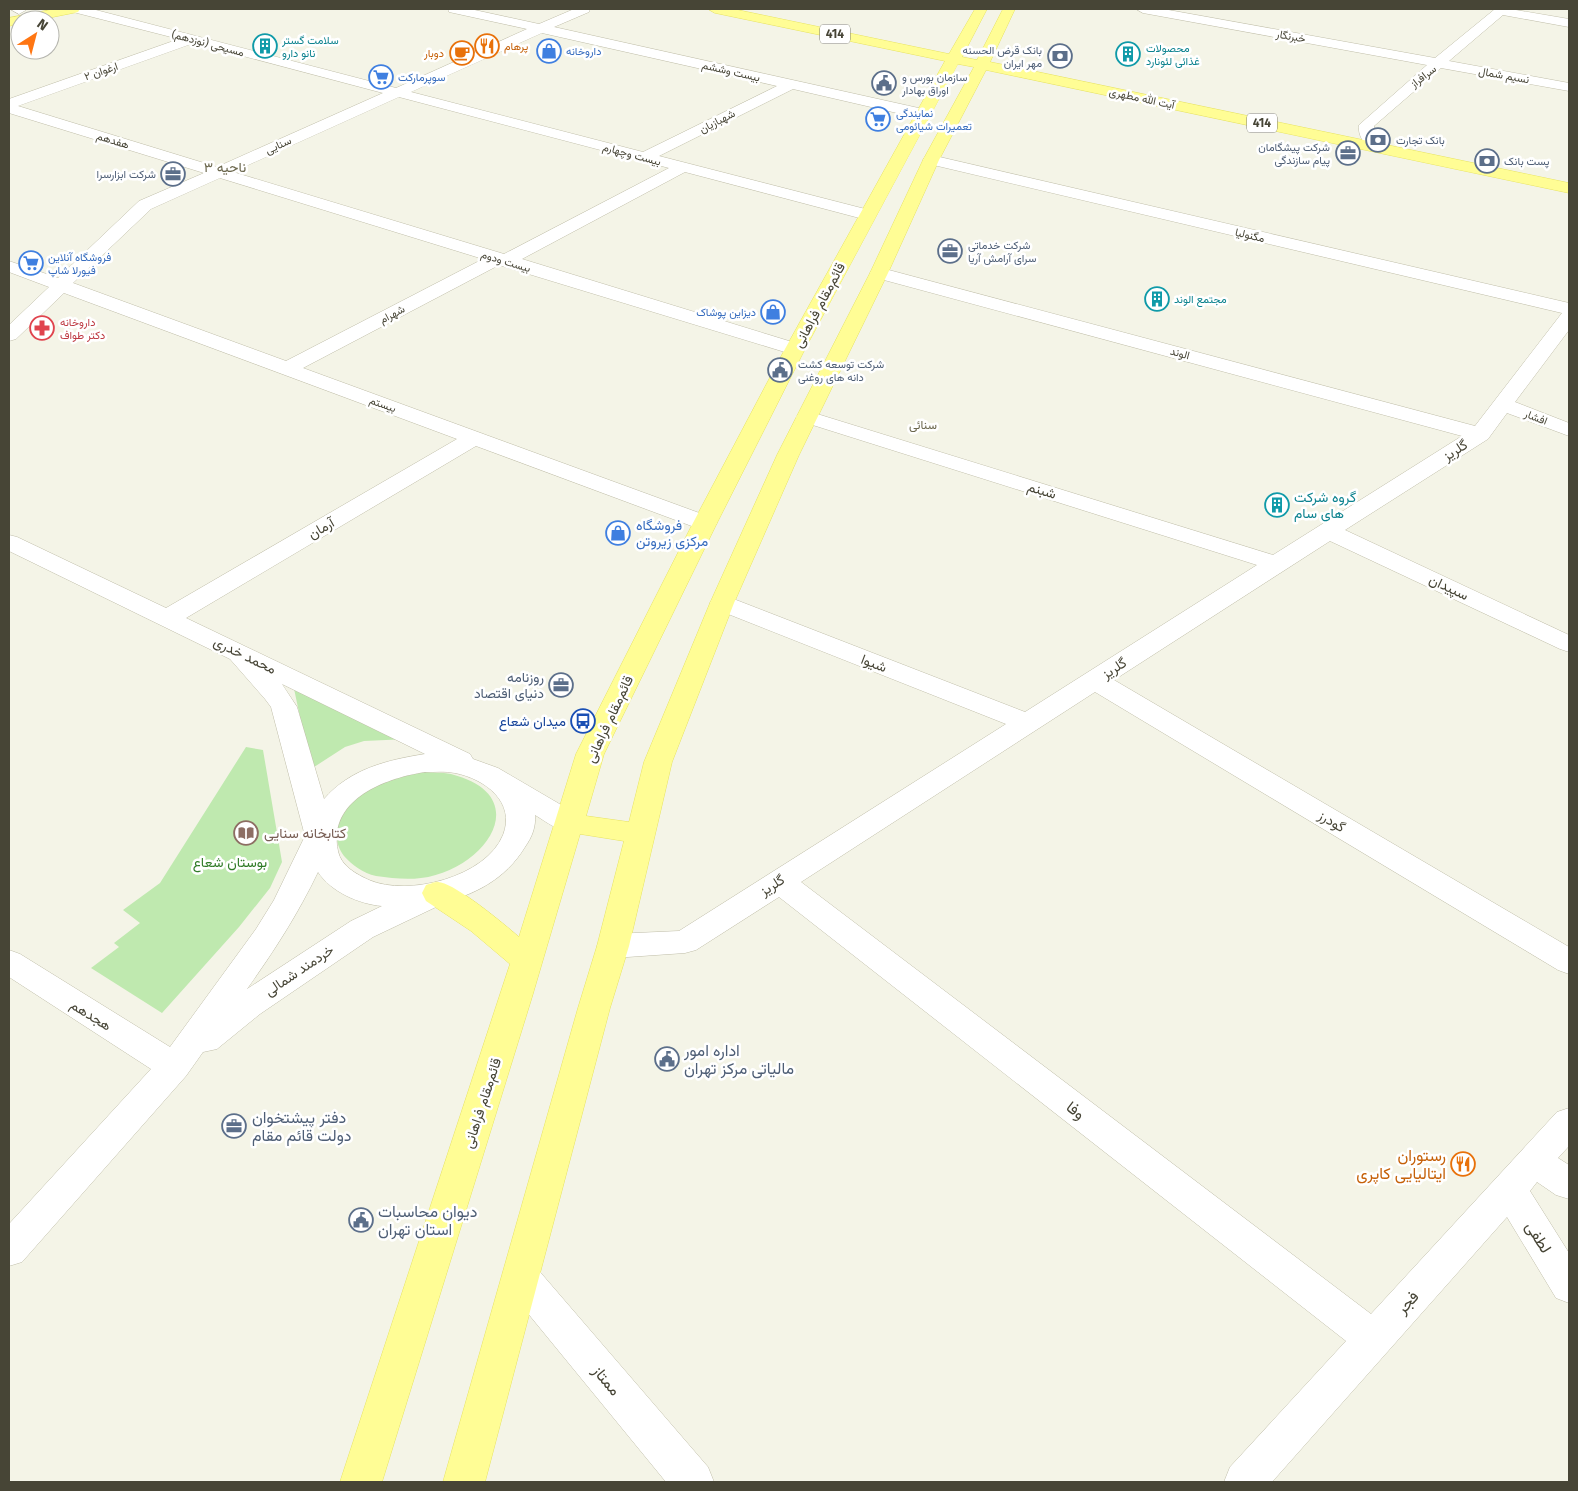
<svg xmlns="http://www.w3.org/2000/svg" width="1578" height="1491" font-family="'Fira Sans',Vazirmatn,sans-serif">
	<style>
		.green { fill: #bfe9af }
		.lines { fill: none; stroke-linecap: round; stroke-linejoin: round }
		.minor-casing { stroke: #c0bea9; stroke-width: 1 }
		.major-casing { stroke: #e7e362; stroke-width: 1 }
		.minor { fill: #fff; fill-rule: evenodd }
		.major { fill: #fffd95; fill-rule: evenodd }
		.labels { text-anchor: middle; stroke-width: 5; stroke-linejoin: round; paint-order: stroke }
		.far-street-label { font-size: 11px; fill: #474536; stroke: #fff }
		.far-culture-label { font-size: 11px; fill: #0d838f; stroke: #fff; text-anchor: start }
		.far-food-label { font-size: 11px; fill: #c56008; stroke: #fff; text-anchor: start }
		.far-service-label { font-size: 11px; fill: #4e5e75; stroke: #fff; text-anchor: start }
		.far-shop-label { font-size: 11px; fill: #366cbe; stroke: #fff; text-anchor: start }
		.far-health-label { font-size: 11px; fill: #be3a42; stroke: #fff; text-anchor: start }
		.shield { fill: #fff; stroke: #7e7d72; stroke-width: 1 }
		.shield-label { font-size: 12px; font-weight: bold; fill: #474536 }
		.far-neighbourhood-label { font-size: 12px; fill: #6b674d; stroke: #fff }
		.far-quarter-label { font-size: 14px; fill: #6b674d; stroke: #fff }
		.street-label { font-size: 14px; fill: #474536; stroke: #fff }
		.culture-label { font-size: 14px; fill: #0d838f; stroke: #fff; text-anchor: start }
		.shop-label { font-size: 14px; fill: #366cbe; stroke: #fff; text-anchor: start }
		.service-label { font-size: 14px; fill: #4e5e75; stroke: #fff; text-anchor: end }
		.transit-label { font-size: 14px; fill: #164399; stroke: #fff; text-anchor: end }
		.education-label { font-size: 14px; fill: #785e54; stroke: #fff; text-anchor: start }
		.park-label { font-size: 14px; fill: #307b27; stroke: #fff }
		.near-service-label { font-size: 16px; fill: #4e5e75; stroke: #fff; text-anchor: start }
		.near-street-label { font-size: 16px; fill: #474536; stroke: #fff }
		.near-food-label { font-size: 16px; fill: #c56008; stroke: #fff; text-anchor: end }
	</style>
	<rect width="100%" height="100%" fill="#f4f4e7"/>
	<path class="green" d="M293 684 408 739 364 741 345 747 311 769Z
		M246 747 263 750 282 862 270 888 239 927 162 1013 91 968 119 947 114 943 140 923 123 910 160 883Z
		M424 772C432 773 442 772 451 774 537 796 485 870 421 878 406 880 391 878 376 876 363 873 352 865 344 856 337 847 335 836 338 824 349 788 391 777 424 772Z"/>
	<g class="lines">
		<g class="minor-casing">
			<path id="minor" d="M10 9H25L26 10 19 14Z
				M72 9H92L396 88 527 29 449 12 448 9H470L539 24 574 9H590L589 12 554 27 923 109 928 111 931 114 928 117 923 119 793 89 659 156 873 211 876 215 873 219 867 220 685 172 522 259 802 345 805 349 802 353 795 355 788 353 499 265 303 368 713 518 717 523 713 528 705 530 697 528 476 446 186 618 470 754 473 759 498 768 580 816 585 823 580 830C562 835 550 824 535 815 536 827 532 837 525 847 505 880 474 895 438 904L436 907 373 937 260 1014 217 1049 203 1052 186 1076 22 1262 9 1266V1224L151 1069 9 977V950L20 954 170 1047 256 929 274 900 305 836 271 707 265 699 230 659 9 551V535L17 537 166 608 457 439 64 293 16 339 9 341V325L49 287 9 272V261L58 278 139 201 204 173 9 113V99L179 39 73 12ZM542 33 777 86 643 152 411 92ZM194 43 383 93 217 167 18 106ZM399 97 669 168 504 254 233 172ZM220 178 483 259 286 361 73 283 151 209ZM282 684 425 754C387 760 350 769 324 799L297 707ZM425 772C435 772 445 771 455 773 485 779 516 802 503 835 486 877 408 897 369 880 356 874 341 866 338 851 327 800 385 778 425 772ZM318 872C331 892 359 904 382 906L351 921 247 989C274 951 298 914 318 872Z
				M1136 9H1163L1435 58 1495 9H1510L1569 19V27L1503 15 1449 61 1569 83V91L1441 68 1374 126 1375 135 1388 148 1386 151C1371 155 1357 139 1359 125L1427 65 1143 13Z
				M931 155 1569 303V330L1515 402 1569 423V436L1507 413 1488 439 1345 530 1569 635V652L1560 649 1330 541 1114 680 1569 947V974L1558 970 1095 692 801 882 1371 1314 1557 1112 1569 1108V1146L1558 1158 1569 1165V1199L1556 1195 1537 1182 1530 1191 1569 1253V1303L1556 1298 1507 1217 1272 1482H1224L1230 1467 1346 1341 779 897 696 950 685 953 613 958 602 954 597 946 602 938 613 934 679 931 1006 724 713 608 710 603 713 598 722 596 731 598 1025 712 1257 565 800 421 796 417 800 413 807 411 814 413 1273 555 1462 436 873 277 870 273 873 269 879 268 885 269 1475 426 1562 313 925 163 923 160 925 157Z
				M521 1260 534 1265 708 1467 714 1482H666L508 1289 502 1277 508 1265Z"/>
		</g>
		<g class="major-casing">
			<path id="major" d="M55 9H80L78 12 38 20H20V24L9 26V18Z
				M708 9H733L949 54 975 9H987L962 57 977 60 1003 9H1015L990 62 1569 183V193L986 70 939 160 888 273 799 455 734 603 672 762 629 946 610 1008 485 1482H443L578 1008 597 946 624 841 580 834 532 997 382 1482H340L510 964 471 931 426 901 422 893 426 885C430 884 434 882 438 882 455 883 504 924 519 937L576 754 693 523 785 349 945 61 715 13ZM958 64 974 67 923 160 870 273 777 455 710 603 644 762 629 822 586 816 604 754 717 523 805 349Z"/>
		</g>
		<use href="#minor" class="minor"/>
		<use href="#major" class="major"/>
	</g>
	<defs>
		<g id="building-ring" transform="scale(1.25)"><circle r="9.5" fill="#fff" stroke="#0f9aa8" stroke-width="1.5"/><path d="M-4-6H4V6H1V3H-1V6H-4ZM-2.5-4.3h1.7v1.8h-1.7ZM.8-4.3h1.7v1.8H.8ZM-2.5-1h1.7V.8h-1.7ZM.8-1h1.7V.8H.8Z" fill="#0f9aa8"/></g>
		<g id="restaurant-ring" transform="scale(1.25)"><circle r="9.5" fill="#fff" stroke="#e8710a" stroke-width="1.5"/><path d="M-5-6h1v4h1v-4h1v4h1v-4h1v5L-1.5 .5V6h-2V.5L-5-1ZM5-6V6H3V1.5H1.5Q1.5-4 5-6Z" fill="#e8710a"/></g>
		<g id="shop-ring" transform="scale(1.25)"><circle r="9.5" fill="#fff" stroke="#3f7fe0" stroke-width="1.5"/><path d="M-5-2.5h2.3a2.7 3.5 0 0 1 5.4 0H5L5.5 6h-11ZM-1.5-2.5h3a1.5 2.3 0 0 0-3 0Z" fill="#3f7fe0"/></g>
		<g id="cafe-ring" transform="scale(1.25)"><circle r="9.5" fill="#fff" stroke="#e8710a" stroke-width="1.5"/><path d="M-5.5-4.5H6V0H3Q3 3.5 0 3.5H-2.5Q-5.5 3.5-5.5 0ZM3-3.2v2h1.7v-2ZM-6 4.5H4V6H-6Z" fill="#e8710a"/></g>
		<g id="bank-ring" transform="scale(1.25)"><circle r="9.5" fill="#fff" stroke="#5c6f8a" stroke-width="1.5"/><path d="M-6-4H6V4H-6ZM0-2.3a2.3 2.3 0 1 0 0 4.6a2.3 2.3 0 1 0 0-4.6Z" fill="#5c6f8a"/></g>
		<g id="supermarket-ring" transform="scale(1.25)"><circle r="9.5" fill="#fff" stroke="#3f7fe0" stroke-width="1.5"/><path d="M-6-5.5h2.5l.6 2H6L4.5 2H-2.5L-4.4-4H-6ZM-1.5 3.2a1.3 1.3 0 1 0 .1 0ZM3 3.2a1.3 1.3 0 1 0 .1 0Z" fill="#3f7fe0"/></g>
		<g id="civic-ring" transform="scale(1.25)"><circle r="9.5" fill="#fff" stroke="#5c6f8a" stroke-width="1.5"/><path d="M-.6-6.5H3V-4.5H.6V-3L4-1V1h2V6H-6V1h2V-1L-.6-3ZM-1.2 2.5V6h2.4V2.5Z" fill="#5c6f8a"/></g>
		<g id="office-ring" transform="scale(1.25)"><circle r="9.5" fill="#fff" stroke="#5c6f8a" stroke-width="1.5"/><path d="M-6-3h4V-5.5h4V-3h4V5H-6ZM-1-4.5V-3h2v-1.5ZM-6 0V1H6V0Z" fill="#5c6f8a"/></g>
		<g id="pharmacy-ring" transform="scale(1.25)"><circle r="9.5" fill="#fff" stroke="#e0444e" stroke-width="1.5"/><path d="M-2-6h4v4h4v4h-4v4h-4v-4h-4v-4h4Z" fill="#e0444e"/></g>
		<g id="bus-ring" transform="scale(1.25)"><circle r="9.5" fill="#fff" stroke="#1a4fb4" stroke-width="1.5"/><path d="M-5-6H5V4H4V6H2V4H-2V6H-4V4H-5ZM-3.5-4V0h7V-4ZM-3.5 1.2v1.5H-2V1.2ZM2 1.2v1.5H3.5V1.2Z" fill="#1a4fb4"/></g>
		<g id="library-ring" transform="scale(1.25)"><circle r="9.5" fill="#fff" stroke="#8d6e63" stroke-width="1.5"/><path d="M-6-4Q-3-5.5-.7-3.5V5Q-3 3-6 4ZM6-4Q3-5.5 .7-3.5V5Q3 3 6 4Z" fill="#8d6e63"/></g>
	</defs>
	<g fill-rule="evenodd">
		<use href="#building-ring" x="265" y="46"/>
		<use href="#restaurant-ring" x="487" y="46"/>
		<use href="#shop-ring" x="549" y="51"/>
		<use href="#cafe-ring" x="462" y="53"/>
		<use href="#building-ring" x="1128" y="54"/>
		<use href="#bank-ring" x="1060" y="56"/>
		<use href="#supermarket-ring" x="381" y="77"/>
		<use href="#civic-ring" x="884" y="83"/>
		<use href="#supermarket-ring" x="878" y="119"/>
		<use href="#bank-ring" x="1378" y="140"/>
		<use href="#office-ring" x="1348" y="153"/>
		<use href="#bank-ring" x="1487" y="161"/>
		<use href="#office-ring" x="173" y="174"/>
		<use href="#office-ring" x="950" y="251"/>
		<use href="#supermarket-ring" x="31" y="263"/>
		<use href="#building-ring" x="1157" y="299"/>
		<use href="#shop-ring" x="773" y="312"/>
		<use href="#pharmacy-ring" x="42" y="328"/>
		<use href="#civic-ring" x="780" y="370"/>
		<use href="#building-ring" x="1277" y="505"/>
		<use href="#shop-ring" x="618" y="533"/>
		<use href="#office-ring" x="561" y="685"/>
		<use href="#bus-ring" x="583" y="721"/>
		<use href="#library-ring" x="246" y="833"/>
		<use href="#civic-ring" x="667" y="1059"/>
		<use href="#office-ring" x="234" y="1126"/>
		<use href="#restaurant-ring" x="1463" y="1164"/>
		<use href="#civic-ring" x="361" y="1220"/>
	</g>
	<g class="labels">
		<g class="far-street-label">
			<text transform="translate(1291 36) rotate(10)" y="4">خبرنگار</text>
			<text transform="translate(208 43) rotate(15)" y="4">مسیحی (نوزدهم)</text>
			<text transform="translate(101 71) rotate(-19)" y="4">ارغوان ۲</text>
			<text transform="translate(731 71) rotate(13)" y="4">بیست وششم</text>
			<text transform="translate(1504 75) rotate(10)" y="4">نسیم شمال</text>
			<text transform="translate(1423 76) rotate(-38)" y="4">سرافراز</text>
			<text transform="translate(1142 98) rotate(12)" y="4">آیت الله مطهری</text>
			<text transform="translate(717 121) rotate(-27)" y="4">شهبازیان</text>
			<text transform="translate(113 140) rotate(17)" y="4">هفدهم</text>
			<text transform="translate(278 145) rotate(-24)" y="4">سنایی</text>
			<text transform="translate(632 154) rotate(15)" y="4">بیست وچهارم</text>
			<text transform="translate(1250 235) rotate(13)" y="4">مگنولیا</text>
			<text transform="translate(506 261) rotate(17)" y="4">بیست ودوم</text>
			<text transform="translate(392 314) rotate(-28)" y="4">شهرام</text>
			<text transform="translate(1180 353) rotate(15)" y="4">الوند</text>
			<text transform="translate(383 404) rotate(20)" y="4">بیستم</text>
			<text transform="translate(1536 417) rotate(21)" y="4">افشار</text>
		</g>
		<g class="far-culture-label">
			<text x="282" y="44">سلامت گستر<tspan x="282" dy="13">نانو دارو</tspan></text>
			<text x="1146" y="52">محصولات<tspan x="1146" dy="13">غذائی لئونارد</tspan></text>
			<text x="1174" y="303">مجتمع الوند</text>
		</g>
		<g class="far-food-label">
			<text x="504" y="50">پرهام</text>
			<text x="444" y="57" text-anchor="end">دوبار</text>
		</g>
		<g class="far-service-label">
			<text x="1042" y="54" text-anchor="end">بانک قرض الحسنه<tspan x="1042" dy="13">مهر ایران</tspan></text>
			<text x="902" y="81">سازمان بورس و<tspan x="902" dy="13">اوراق بهادار</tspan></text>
			<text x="1396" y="144">بانک تجارت</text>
			<text x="1330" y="151" text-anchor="end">شرکت پیشگامان<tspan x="1330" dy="13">پیام سازندگی</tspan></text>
			<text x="1504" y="165">پست بانک</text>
			<text x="156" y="178" text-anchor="end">شرکت ابزارسرا</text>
			<text x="968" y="249">شرکت خدماتی<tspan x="968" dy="13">سرای آرامش آریا</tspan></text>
			<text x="798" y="368">شرکت توسعه کشت<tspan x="798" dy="13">دانه های روغنی</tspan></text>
		</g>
		<g class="far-shop-label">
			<text x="566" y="55">داروخانه</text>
			<text x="398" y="81">سوپرمارکت</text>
			<text x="896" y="117">نمایندگی<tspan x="896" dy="13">تعمیرات شیائومی</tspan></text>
			<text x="48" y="261">فروشگاه آنلاین<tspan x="48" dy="13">فیورلا شاپ</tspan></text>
			<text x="756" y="316" text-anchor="end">دیزاین پوشاک</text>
		</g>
		<g class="far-health-label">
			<text x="60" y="326">داروخانه<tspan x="60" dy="13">دکتر طواف</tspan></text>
		</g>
		<g class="shield">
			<rect x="820" y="24.5" width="30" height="19" rx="4"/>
			<rect x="1247" y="113.5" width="30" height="19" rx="4"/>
		</g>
		<g class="shield-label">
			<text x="835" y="38">414</text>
			<text x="1262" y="127">414</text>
		</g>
		<g class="far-neighbourhood-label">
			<text x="923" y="429">سنائی</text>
		</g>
		<g class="far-quarter-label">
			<text x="225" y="172">ناحیه ۳</text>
		</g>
		<g class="street-label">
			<text transform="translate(819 305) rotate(-62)" y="5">قائم‌مقام فراهانی</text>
			<text transform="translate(1455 450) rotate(-33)" y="5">گلریز</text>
			<text transform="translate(1042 490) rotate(17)" y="5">شبنم</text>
			<text transform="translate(321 528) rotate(-30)" y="5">آرمان</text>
			<text transform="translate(1449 587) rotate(25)" y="5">سپیدان</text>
			<text transform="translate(245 655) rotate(26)" y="5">محمد خدری</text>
			<text transform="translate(874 663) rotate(21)" y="5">شیوا</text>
			<text transform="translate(1114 668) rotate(-33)" y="5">گلریز</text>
			<text transform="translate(609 719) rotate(-65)" y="5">قائم‌مقام فراهانی</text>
			<text transform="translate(1332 821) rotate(31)" y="5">گودرز</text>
			<text transform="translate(772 885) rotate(-33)" y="5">گلریز</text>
			<text transform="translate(299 970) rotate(-34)" y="5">خردمند شمالی</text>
			<text transform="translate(91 1015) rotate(32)" y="5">هجدهم</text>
			<text transform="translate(482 1103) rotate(-72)" y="5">قائم‌مقام فراهانی</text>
		</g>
		<g class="culture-label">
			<text x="1294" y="502">گروه شرکت<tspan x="1294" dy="16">های سام</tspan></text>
		</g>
		<g class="shop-label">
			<text x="636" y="530">فروشگاه<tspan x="636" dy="16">مرکزى زیروتن</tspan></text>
		</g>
		<g class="service-label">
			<text x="544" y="682">روزنامه<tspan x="544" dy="16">دنیای اقتصاد</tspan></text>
		</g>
		<g class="transit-label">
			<text x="566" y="726">میدان شعاع</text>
		</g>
		<g class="education-label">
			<text x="264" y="838">كتابخانه سنایی</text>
		</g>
		<g class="park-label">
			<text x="230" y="867">بوستان شعاع</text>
		</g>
		<g class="near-service-label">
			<text x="684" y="1056">اداره امور<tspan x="684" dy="18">مالیاتی مرکز تهران</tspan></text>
			<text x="252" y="1123">دفتر پیشتخوان<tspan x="252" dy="18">دولت قائم مقام</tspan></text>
			<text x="378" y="1217">دیوان محاسبات<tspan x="378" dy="18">استان تهران</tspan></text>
		</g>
		<g class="near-street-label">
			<text transform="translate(1076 1110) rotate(38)" y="6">وفا</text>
			<text transform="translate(1539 1237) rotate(58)" y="6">لطفی</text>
			<text transform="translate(1407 1302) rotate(-48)" y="6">فجر</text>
			<text transform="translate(607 1380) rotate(50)" y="6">ممتاز</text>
		</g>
		<g class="near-food-label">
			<text x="1446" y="1161">رستوران<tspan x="1446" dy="18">ایتالیایی کاپری</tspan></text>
		</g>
	</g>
	<rect width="1578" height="1491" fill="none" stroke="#474536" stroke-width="20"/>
	<g transform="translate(35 35) rotate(36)"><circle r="24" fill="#ffffff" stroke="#b5b5af"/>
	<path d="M0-4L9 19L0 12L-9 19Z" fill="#ff7613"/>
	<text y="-8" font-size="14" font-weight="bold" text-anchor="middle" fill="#474536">N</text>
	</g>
</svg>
